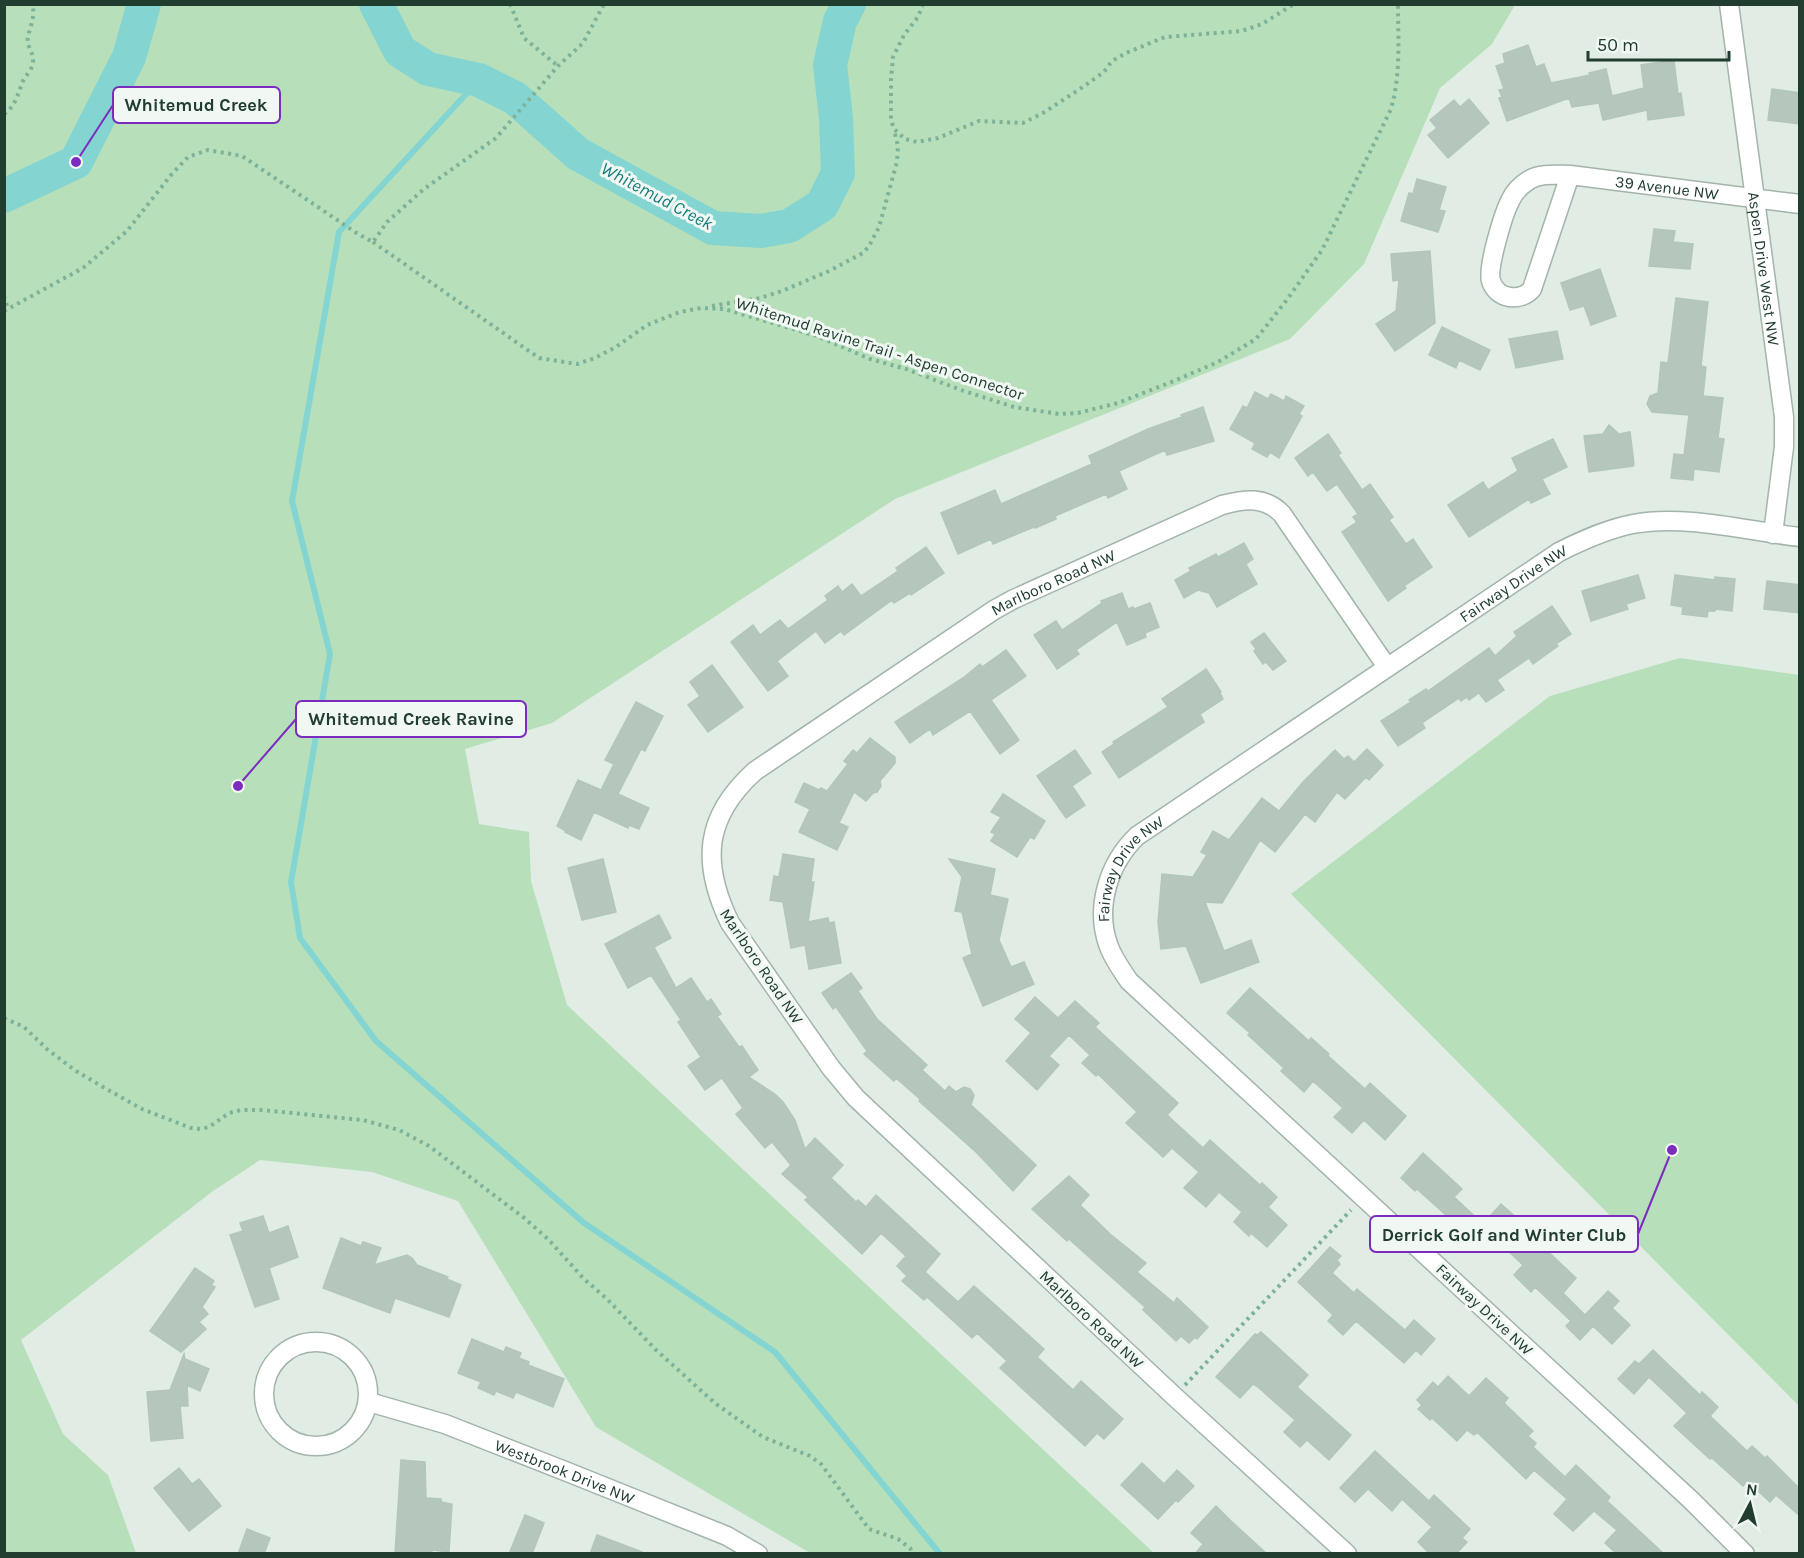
<svg xmlns="http://www.w3.org/2000/svg" width="1804" height="1558" font-family="Karla,sans-serif">
	<style>
		.green { fill: #b7dfba }
		.lines { fill: none; stroke-linecap: round; stroke-linejoin: round }
		.stream { stroke: #84d5d2; stroke-width: 6 }
		.river { stroke: #84d5d2; stroke-width: 34 }
		.building { fill: #b5c7bd; stroke: #b2c6ba; stroke-width: 1.5 }
		.street-casing { stroke: #a3b4aa; stroke-width: 21 }
		.path { stroke: #7eb298; stroke-width: 4; stroke-dasharray: 3 4.5; stroke-linecap: butt }
		.street { stroke: #fff; stroke-width: 18 }
		.labels { text-anchor: middle; stroke-width: 6; stroke-linejoin: round; paint-order: stroke }
		.street-label { font-size: 16px; fill: #203d30; stroke: #f1f8f3 }
		.water-label { font-size: 18px; font-style: italic; fill: #167d7b; stroke: #f1f8f3 }
		.leader { fill: none; stroke: #7b2cbf; stroke-width: 2 }
		.callout-dot { fill: #7b2cbf; stroke: #f1f8f3; stroke-width: 2 }
		.callout { fill: #f1f8f3; stroke: #7b2cbf; stroke-width: 2 }
		.callout-label { font-size: 18px; text-anchor: middle; font-weight: bold; fill: #203d30 }
	</style>
	<rect width="100%" height="100%" fill="#e0ece4"/>
	<path class="green" d="M5 4 1515 5 1492 44 1440 88 1364 264 1290 339 895 499 552 723 465 749 479 824 529 832 531 881 567 1005 1154 1553H810L596 1427 458 1201 372 1172 260 1160 213 1191 21 1340 63 1434 108 1475 136 1553H5Z
		M1680 658 1799 675V1406L1291 894 1550 696Z"/>
	<g class="lines">
		<path class="stream" d="M479 80 339 232 292 501 330 654 291 882 300 938 376 1041 584 1223 775 1352 940 1554"/>
		<path class="river" d="M376 4 400 51 428 69 479 80 515 98 578 154 713 228 761 231 789 226 822 205 838 173 836 118 830 65 840 21 849 4
			M4 196 76 162 129 57 144 4"/>
	</g>
	<path class="building" d="M1528 45 1536 67 1544 64 1551 83 1590 75 1589 73 1606 69 1612 96 1644 88 1641 65 1674 60 1678 94 1681 93 1684 115 1648 120 1647 110 1603 120 1599 103 1572 107 1569 98 1507 121 1499 98 1502 97 1499 90 1504 89 1496 66 1505 63 1503 54Z
		M1772 89 1800 93V124L1768 120Z
		M1469 99 1489 123 1448 158 1428 135 1437 128 1430 120 1454 100 1460 107Z
		M1417 179 1446 187 1439 210 1445 211 1438 232 1401 221 1409 193 1413 194Z
		M1654 229 1675 231 1673 242 1693 244 1690 269 1649 266Z
		M1430 251 1435 323 1395 351 1376 324 1396 311 1399 280 1393 281 1391 254Z
		M1600 269 1616 316 1591 325 1584 306 1570 310 1561 283Z
		M1676 298 1708 302 1701 366 1706 367 1703 396 1723 398 1718 438 1724 439 1719 472 1694 469 1693 480 1671 478 1674 454 1684 455 1689 415 1652 412 1647 404 1650 396 1658 393 1661 362 1668 363Z
		M1442 327 1490 350 1480 370 1459 360 1456 368 1429 355Z
		M1557 331 1563 359 1516 368 1509 339Z
		M1255 392 1268 399 1271 394 1284 401 1286 396 1304 406 1299 414 1302 416 1279 458 1270 452 1267 457 1252 449 1255 443 1230 429 1243 406 1247 408Z
		M1203 407 1214 441 1167 455 1165 450 1119 471 1127 489 1108 498 1106 494 1055 516 1056 519 1035 528 1034 527 993 544 991 539 958 554 941 513 995 490 1001 504 1092 464 1089 456 1148 429 1182 417 1181 415Z
		M1609 425 1619 434 1630 432 1634 464 1633 466 1589 472 1584 436 1603 434Z
		M1328 434 1341 453 1338 455 1362 490 1370 484 1393 517 1389 520 1406 544 1413 539 1432 567 1404 586 1406 588 1388 601 1342 532 1357 522 1353 517 1358 514 1337 484 1327 491 1313 472 1308 476 1295 458Z
		M1553 439 1567 467 1542 479 1550 494 1531 503 1529 499 1469 537 1448 505 1483 482 1488 490 1518 471 1512 458Z
		M1244 543 1253 559 1246 564 1257 584 1217 607 1209 593 1198 590 1184 598 1175 580 1191 571 1189 568 1216 554 1218 557Z
		M926 547 944 573 911 595 910 593 894 603 892 600 844 635 841 631 825 643 816 631 777 661 788 676 768 691 731 642 753 625 760 635 780 620 788 629 828 600 825 596 838 586 842 592 852 584 861 596 898 571 896 568Z
		M1638 575 1645 598 1626 604 1628 609 1591 621 1582 591Z
		M1675 575 1715 580V577L1735 579 1732 611 1715 609V611H1708L1707 617 1682 614 1683 607 1671 605Z
		M1767 581 1800 585V613L1764 609Z
		M1122 593 1128 609 1133 607 1134 609 1150 603 1159 627 1145 633 1146 637 1127 645 1117 622 1076 650 1079 654 1057 669 1034 635 1056 621 1062 630 1102 603 1101 601Z
		M1552 606 1571 634 1556 644 1558 646 1533 664 1529 658 1497 680 1504 690 1486 702 1479 693 1469 700 1467 697 1461 701 1459 698 1422 723 1425 728 1398 746 1381 721 1411 702 1409 700 1426 689 1428 691 1489 648 1495 656 1517 636 1514 632Z
		M1264 633 1286 661 1273 670 1266 662 1263 664 1254 651 1256 649 1251 642Z
		M1006 650 1026 676 991 700 1019 740 1000 754 970 711 933 735 930 729 910 743 895 722 963 678 980 664 982 667Z
		M712 665 743 707 708 732 688 705 700 696 690 682Z
		M1206 669 1221 692 1220 693 1223 699 1200 714 1204 722 1119 778 1102 752 1114 744 1113 742 1168 707 1162 699Z
		M636 702 663 716 645 751 641 749 618 794 649 808 639 829 629 825 628 828 594 812 581 840 565 832 566 831 557 826 578 780 601 790 614 764 605 760Z
		M870 738 895 757V763L880 781 881 786 877 792 873 793 866 801 854 792 839 823 848 827 837 850 799 832 810 809 795 802 804 783 819 790 821 788 827 791 848 764 844 761 853 750 857 753Z
		M1367 749 1383 765 1369 780 1366 777 1345 799 1337 792 1315 822 1305 814 1275 852 1260 840 1222 903 1205 902 1224 951 1251 940 1259 962 1201 983 1186 946 1161 949 1158 922 1162 874 1193 877 1207 855 1201 852 1213 831 1229 840 1262 798 1279 811 1303 782 1335 750 1344 759 1348 756 1354 762Z
		M1075 750 1091 773 1072 786 1085 805 1066 818 1037 776Z
		M1003 794 1045 821 1034 839 1030 837 1017 857 991 841 995 834 991 832 1001 817 991 812Z
		M783 854 814 859 811 882H814L808 922 828 918 829 923 834 922 841 963 809 969 805 945 791 948 783 902 770 900 774 876 779 877Z
		M603 859 616 912 582 920 568 868Z
		M949 859 995 869 990 895 1008 899 999 940 1011 967 1024 962 1034 984 983 1006 963 958 972 954 962 912 955 911 962 877Z
		M659 915 671 938 654 947 676 988 691 978 707 1002 711 999 721 1014 717 1016 739 1047 742 1046 758 1070 749 1077 776 1095 783 1102 795 1120 805 1149 815 1138 843 1165 831 1178 856 1202 858 1200 866 1207 876 1195 940 1254 925 1272 958 1302 974 1286 1044 1349 1037 1357 1073 1390 1081 1381 1123 1419 1104 1439 1097 1433 1085 1446 1000 1368 1007 1361 977 1333 972 1338 927 1297 924 1300 902 1281 907 1276 897 1266 906 1256 881 1233 862 1254 805 1200 808 1197 782 1174 791 1165 772 1142 765 1148 736 1114 743 1108 722 1078 705 1090 688 1066 701 1057 678 1022 681 1020 651 975 628 988 605 944Z
		M851 973 862 988 858 991 877 1019 927 1065 922 1070 945 1091 949 1086 956 1092 964 1087 970 1089 974 1095 971 1105 1036 1165 1013 1191 976 1152 919 1101 920 1099 896 1078 894 1081 864 1054 867 1051 836 1007 833 1009 822 993Z
		M1250 988 1309 1041 1311 1038 1329 1054 1327 1055 1365 1089 1370 1083 1406 1116 1385 1140 1364 1120 1352 1133 1334 1117 1343 1108 1313 1081 1304 1092 1281 1071 1284 1068 1248 1035 1250 1033 1227 1013Z
		M1035 997 1058 1018 1075 1001 1099 1023 1095 1027 1178 1103 1167 1115 1203 1148 1210 1140 1260 1185 1262 1183 1277 1197 1268 1207 1287 1225 1267 1247 1251 1233 1249 1236 1234 1222 1242 1212 1219 1192 1206 1207 1184 1188 1199 1172 1172 1148 1163 1157 1126 1123 1137 1112 1098 1074 1096 1076 1082 1063 1090 1055 1069 1035 1049 1056 1059 1065 1037 1090 1006 1061 1031 1033 1015 1019Z
		M1423 1153 1462 1189 1454 1197 1483 1224 1501 1204 1528 1228 1526 1231 1576 1278 1563 1293 1585 1315 1608 1291 1619 1301 1612 1308 1630 1325 1612 1344 1593 1326 1580 1340 1566 1326 1571 1321 1535 1287 1531 1292 1514 1275 1523 1265 1484 1228 1471 1243 1455 1228 1457 1225 1417 1189 1415 1191 1401 1178Z
		M1069 1176 1089 1195 1080 1205 1110 1234 1146 1263 1137 1272 1174 1303 1177 1298 1208 1327 1197 1339 1195 1337 1189 1343 1181 1336 1176 1341 1143 1310 1145 1307 1069 1239 1067 1241 1032 1209Z
		M263 1216 269 1233 288 1226 298 1257 269 1268 279 1299 255 1307 230 1235 243 1231 240 1223Z
		M341 1238 361 1246 363 1242 381 1248 374 1265 407 1255 412 1258 417 1265 448 1277 447 1279 461 1285 449 1317 395 1298 390 1313 323 1288Z
		M1330 1247 1341 1256 1337 1260 1340 1264 1332 1273 1354 1293 1357 1289 1405 1330 1414 1320 1435 1339 1421 1355 1416 1350 1404 1363 1356 1321 1343 1335 1328 1321 1333 1315 1298 1282Z
		M195 1268 214 1281 211 1285 215 1287 202 1307 208 1314 199 1322 206 1329 181 1352 150 1331Z
		M1261 1332 1308 1375 1297 1387 1351 1435 1329 1460 1307 1440 1300 1447 1284 1432 1295 1420 1259 1388 1253 1384 1240 1398 1216 1377 1255 1334 1257 1335Z
		M472 1339 504 1352 506 1347 521 1353 519 1358 529 1362 528 1365 564 1379 553 1407 516 1392 513 1398 496 1391 494 1395 478 1388 481 1382 458 1373Z
		M1653 1350 1700 1395 1702 1392 1718 1407 1710 1416 1747 1451 1752 1446 1765 1458 1767 1456 1800 1489V1516L1776 1495 1770 1502 1747 1481 1743 1486 1712 1458 1710 1459 1674 1426 1687 1413 1649 1377 1634 1394 1618 1379 1635 1361 1639 1364Z
		M184 1354 185 1359 209 1369 200 1391 187 1385 188 1406H180L183 1438 151 1441 147 1392 170 1390Z
		M1448 1376 1469 1396 1486 1378 1508 1398 1504 1403 1533 1431 1528 1436 1536 1443 1533 1447 1565 1477 1576 1465 1610 1497 1607 1501 1664 1554H1617L1605 1543 1617 1530 1594 1511 1573 1531 1554 1514 1567 1499 1534 1470 1526 1479 1477 1432 1474 1435 1467 1430 1457 1441 1432 1418 1430 1420 1418 1409 1422 1405 1417 1400 1433 1382 1438 1387Z
		M1375 1451 1429 1501 1434 1495 1470 1529 1462 1538 1467 1542 1456 1554H1430L1418 1542 1432 1527 1402 1499 1392 1511 1368 1489 1355 1502 1340 1488Z
		M401 1460 425 1462 426 1498 441 1499V1502L452 1504 449 1552 432 1550V1554H395Z
		M1142 1463 1164 1484 1177 1470 1194 1486 1178 1502 1176 1500 1158 1519 1121 1485Z
		M179 1468 192 1484 199 1479 221 1506 189 1531 154 1488Z
		M1216 1506 1231 1521 1267 1554H1195L1203 1544 1191 1533Z
		M525 1515 544 1523 532 1554H509Z
		M247 1529 270 1538 264 1554H238Z
		M597 1535 642 1552 641 1554H590Z"/>
	<g class="lines">
		<g class="street-casing">
			<g id="street">
				<path id="s1" d="M1729 4 1784 417V447L1773 534"/>
				<path id="s2" d="M1570 175C1556 175 1541 173 1529 180 1521 185 1514 192 1510 201 1503 215 1487 268 1491 281 1497 300 1521 302 1532 289L1570 175 1800 204"/>
				<circle cx="316" cy="1394" r="52"/>
				<path id="s3" d="M369 1402 445 1424 570 1473 727 1536 758 1554"/>
				<path id="s4" d="M1347 1554 1175 1397 856 1098 831 1068 730 923C701 863 704 817 755 771L994 610 1014 599 1222 505C1245 499 1265 496 1282 514L1387 667"/>
				<path id="s5" d="M1745 1554 1692 1501 1129 981C1121 969 1112 957 1108 944 1095 906 1109 863 1137 836L1559 552C1583 540 1607 529 1633 524 1685 514 1747 531 1800 537"/>
			</g>
		</g>
		<path class="path" d="M510 4 524 38 558 66
			M923 4 918 17 904 35 893 57 891 80V120L894 129 905 139 917 142 938 138 979 121 1023 123 1043 113 1080 89 1104 72 1112 61 1126 53 1165 37 1242 31 1262 24 1294 4
			M4 114C16 106 18 93 23 81 26 75 34 68 33 60 33 51 26 46 28 37 30 26 36 16 32 4
			M373 242 539 358 577 364 595 358 616 347 647 325 680 312 701 308 724 309 817 336 870 359 906 369 961 390 1014 407 1059 414 1078 413 1118 403 1174 381 1218 362 1256 339 1286 301 1322 250 1391 109C1401 74 1398 40 1398 4
			M4 296 8 309
			M712 306 760 298 782 291 829 271 863 253 869 246 879 227 897 162 898 146 894 130
			M4 311 83 268 127 231 171 175 188 157 208 150 242 156 358 234 373 242 387 222 424 189 496 138 558 66 583 43 604 4
			M4 1018 24 1027 48 1050 76 1071 103 1087 142 1109 191 1128 201 1129 209 1127 229 1113 241 1110H261L363 1120 399 1130 429 1146 523 1217 548 1239 584 1279 606 1298 656 1350 716 1404 763 1437 810 1456 821 1464 869 1529 898 1539 910 1548 913 1554
			M1185 1385 1351 1210"/>
		<use href="#street" class="street"/>
	</g>
	<g class="labels">
		<g class="street-label">
			<text dy="6" stroke="none"><textPath href="#s2" startOffset="422">39 Avenue NW</textPath></text>
			<text dy="6" stroke="none"><textPath href="#s1" startOffset="267">Aspen Drive West NW</textPath></text>
			<text transform="translate(880 348) rotate(18)" y="6">Whitemud Ravine Trail - Aspen Connector</text>
			<text dy="6" stroke="none"><textPath href="#s4" startOffset="1408">Marlboro Road NW</textPath></text>
			<text dy="6" stroke="none"><textPath href="#s5" startOffset="1455">Fairway Drive NW</textPath></text>
			<text dy="6" stroke="none"><textPath href="#s5" startOffset="969">Fairway Drive NW</textPath></text>
			<text transform="translate(762 966) rotate(56)" y="6">Marlboro Road NW</text>
			<text transform="translate(1485 1309) rotate(43)" y="6">Fairway Drive NW</text>
			<text transform="translate(1092 1319) rotate(43)" y="6">Marlboro Road NW</text>
			<text dy="6" stroke="none"><textPath href="#s3" startOffset="208">Westbrook Drive NW</textPath></text>
		</g>
		<g class="water-label">
			<text transform="translate(657 196) rotate(28)" y="6">Whitemud Creek</text>
		</g>
	</g>
	<path class="leader" d="M76 162L113 105M238 786L296 719M1672 1150L1638 1234"/>
	<g class="callout-dot">
		<circle cx="76" cy="162" r="6"/>
		<circle cx="238" cy="786" r="6"/>
		<circle cx="1672" cy="1150" r="6"/>
	</g>
	<g class="callout">
		<rect x="113" y="87" width="167" height="36" rx="6"/>
		<rect x="296" y="701" width="230" height="36" rx="6"/>
		<rect x="1370" y="1216" width="268" height="36" rx="6"/>
	</g>
	<g class="callout-label">
		<text x="196" y="111">Whitemud Creek</text>
		<text x="411" y="725">Whitemud Creek Ravine</text>
		<text x="1504" y="1241">Derrick Golf and Winter Club</text>
	</g>
	<rect width="1804" height="1558" fill="none" stroke="#203d30" stroke-width="12"/>
	<g transform="translate(1750 1504) rotate(7)" stroke="#f1f8f3" stroke-width="4.5" paint-order="stroke">
	<path d="M0-4.5L10 22L0 15L-10 22Z" fill="#203d30"/>
	<text y="-9" font-size="16" font-weight="bold" text-anchor="middle" fill="#203d30">N</text>
	</g>
	<path d="M1588 51v9h141v-9" fill="none" stroke="#203d30" stroke-width="3"/>
	<text x="1597" y="51" font-size="18" fill="#203d30" stroke="#f1f8f3" stroke-width="4.5" paint-order="stroke">50 m</text>
</svg>
